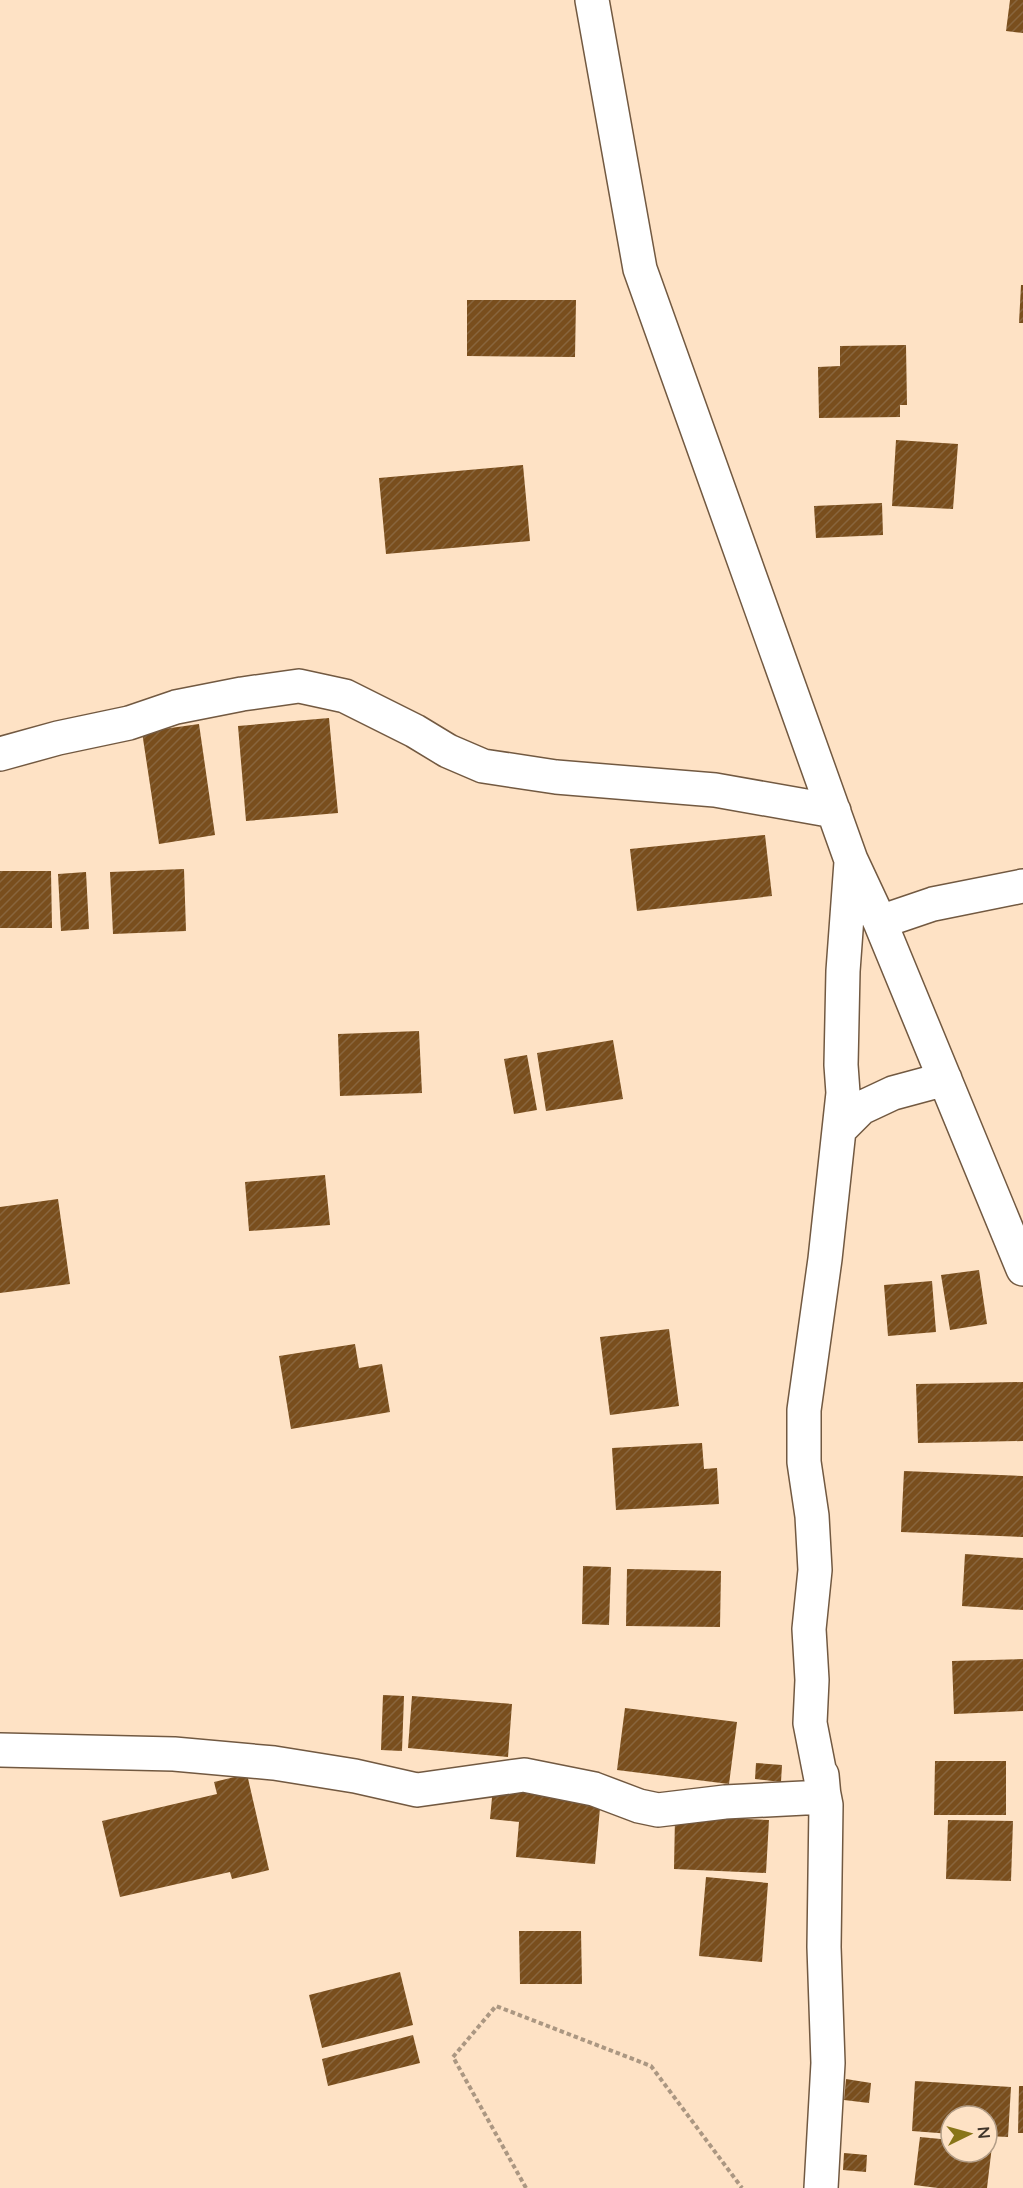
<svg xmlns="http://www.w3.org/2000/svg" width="1023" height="2188" font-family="Lato,sans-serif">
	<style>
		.building { fill: url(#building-hatch) }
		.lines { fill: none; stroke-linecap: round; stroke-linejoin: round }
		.minor-casing { stroke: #725941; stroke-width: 36 }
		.path { stroke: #ab9782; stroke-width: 4; stroke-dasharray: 4.5 3; stroke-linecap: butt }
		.minor { stroke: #fff; stroke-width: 33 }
	</style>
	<defs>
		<pattern id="building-hatch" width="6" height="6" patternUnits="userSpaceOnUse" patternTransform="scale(1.5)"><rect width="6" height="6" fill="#794e1d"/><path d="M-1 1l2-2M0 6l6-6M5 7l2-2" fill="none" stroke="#88653d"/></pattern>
	</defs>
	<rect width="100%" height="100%" fill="#fee2c5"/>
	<path class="building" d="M1010 0H1023V33L1006 31Z
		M1021 285H1023V323H1019Z
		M467 300H576L575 357 467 356Z
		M906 345 907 405H900V417L819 418 818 367 840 366V346Z
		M896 440 958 444 953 509 892 506Z
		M523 465 530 541 386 554 379 478Z
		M882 503 883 535 816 538 814 506Z
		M329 718 338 813 246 821 238 726Z
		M199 724 215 835 159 844 142 732Z
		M765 835 772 896 637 911 630 849Z
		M184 869 186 931 113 934 110 872Z
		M0 871H51L52 928H0Z
		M86 872 89 929 61 931 58 874Z
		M419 1031 422 1093 340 1096 338 1034Z
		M613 1040 623 1099 546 1111 537 1053Z
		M527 1055 537 1110 514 1114 504 1059Z
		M325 1175 330 1225 249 1231 245 1182Z
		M58 1199 70 1284 0 1293V1207Z
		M979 1270 987 1324 950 1330 941 1275Z
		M932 1281 936 1332 888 1336 884 1285Z
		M669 1329 679 1406 610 1415 600 1337Z
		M355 1344 359 1368 382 1364 390 1412 291 1429 279 1356Z
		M1023 1382V1441L918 1443 916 1384Z
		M702 1443 704 1469 717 1468 719 1504 616 1510 612 1448Z
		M904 1471 1023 1476V1537L901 1532Z
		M965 1554 1023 1558V1610L962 1606Z
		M583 1566 611 1567 609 1625 582 1624Z
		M627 1569 721 1571 720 1627 626 1626Z
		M1023 1659V1711L954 1714 952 1661Z
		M383 1695 404 1696 402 1751 381 1750Z
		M412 1696 512 1704 508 1757 408 1748Z
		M625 1708 737 1722 729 1784 617 1770Z
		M935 1761H1006V1815H934Z
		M756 1763 782 1765 781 1782 755 1779Z
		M247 1774 269 1870 232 1879 230 1872 120 1897 102 1821 217 1794 214 1782Z
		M493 1787 601 1797 595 1864 516 1857 519 1822 490 1819Z
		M675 1816 769 1820 766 1873 674 1869Z
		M948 1820 1013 1821 1011 1881 946 1879Z
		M706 1877 768 1883 762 1962 699 1956Z
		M519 1931H581L582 1984H520Z
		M400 1972 413 2025 322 2048 309 1995Z
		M413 2035 420 2063 328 2086 322 2059Z
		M846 2079 871 2083 869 2103 844 2100Z
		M915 2081 1011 2087 1008 2137 987 2136V2116H951V2134L912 2131Z
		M1019 2086H1023V2133H1018Z
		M920 2137 951 2140V2152H987V2145L992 2146 987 2188H938L914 2185Z
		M844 2153 867 2155 866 2172 843 2170Z"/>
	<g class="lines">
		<g class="minor-casing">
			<path id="minor" d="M592 0 640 269 851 860 880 922 1023 1269
				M0 754 58 738 129 723 176 707 242 694 299 686 345 696 415 731 448 751 483 766 556 777 715 790 834 811
				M880 922 933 904 1023 886
				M840 1129 861 1108 893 1093 945 1079
				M0 1750 174 1754 274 1763 355 1776 417 1790 524 1775 594 1789 639 1806 658 1810 725 1802 824 1797 822 1775
				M821 2188 828 2063 824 1947 826 1805 810 1723 812 1680 809 1629 815 1570 812 1516 804 1462V1410L825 1259 843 1093 841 1065 843 971 851 862"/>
		</g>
		<path class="path" d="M526 2188 453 2057 496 2006 651 2066 742 2188"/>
		<use href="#minor" class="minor"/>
	</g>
	<g transform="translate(969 2134) rotate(85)"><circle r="28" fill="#fee2c5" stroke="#b29d87" stroke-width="1.5"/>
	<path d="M0-4.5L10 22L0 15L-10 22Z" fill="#887518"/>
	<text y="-9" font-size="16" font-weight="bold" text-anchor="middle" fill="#40352a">N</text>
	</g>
</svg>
